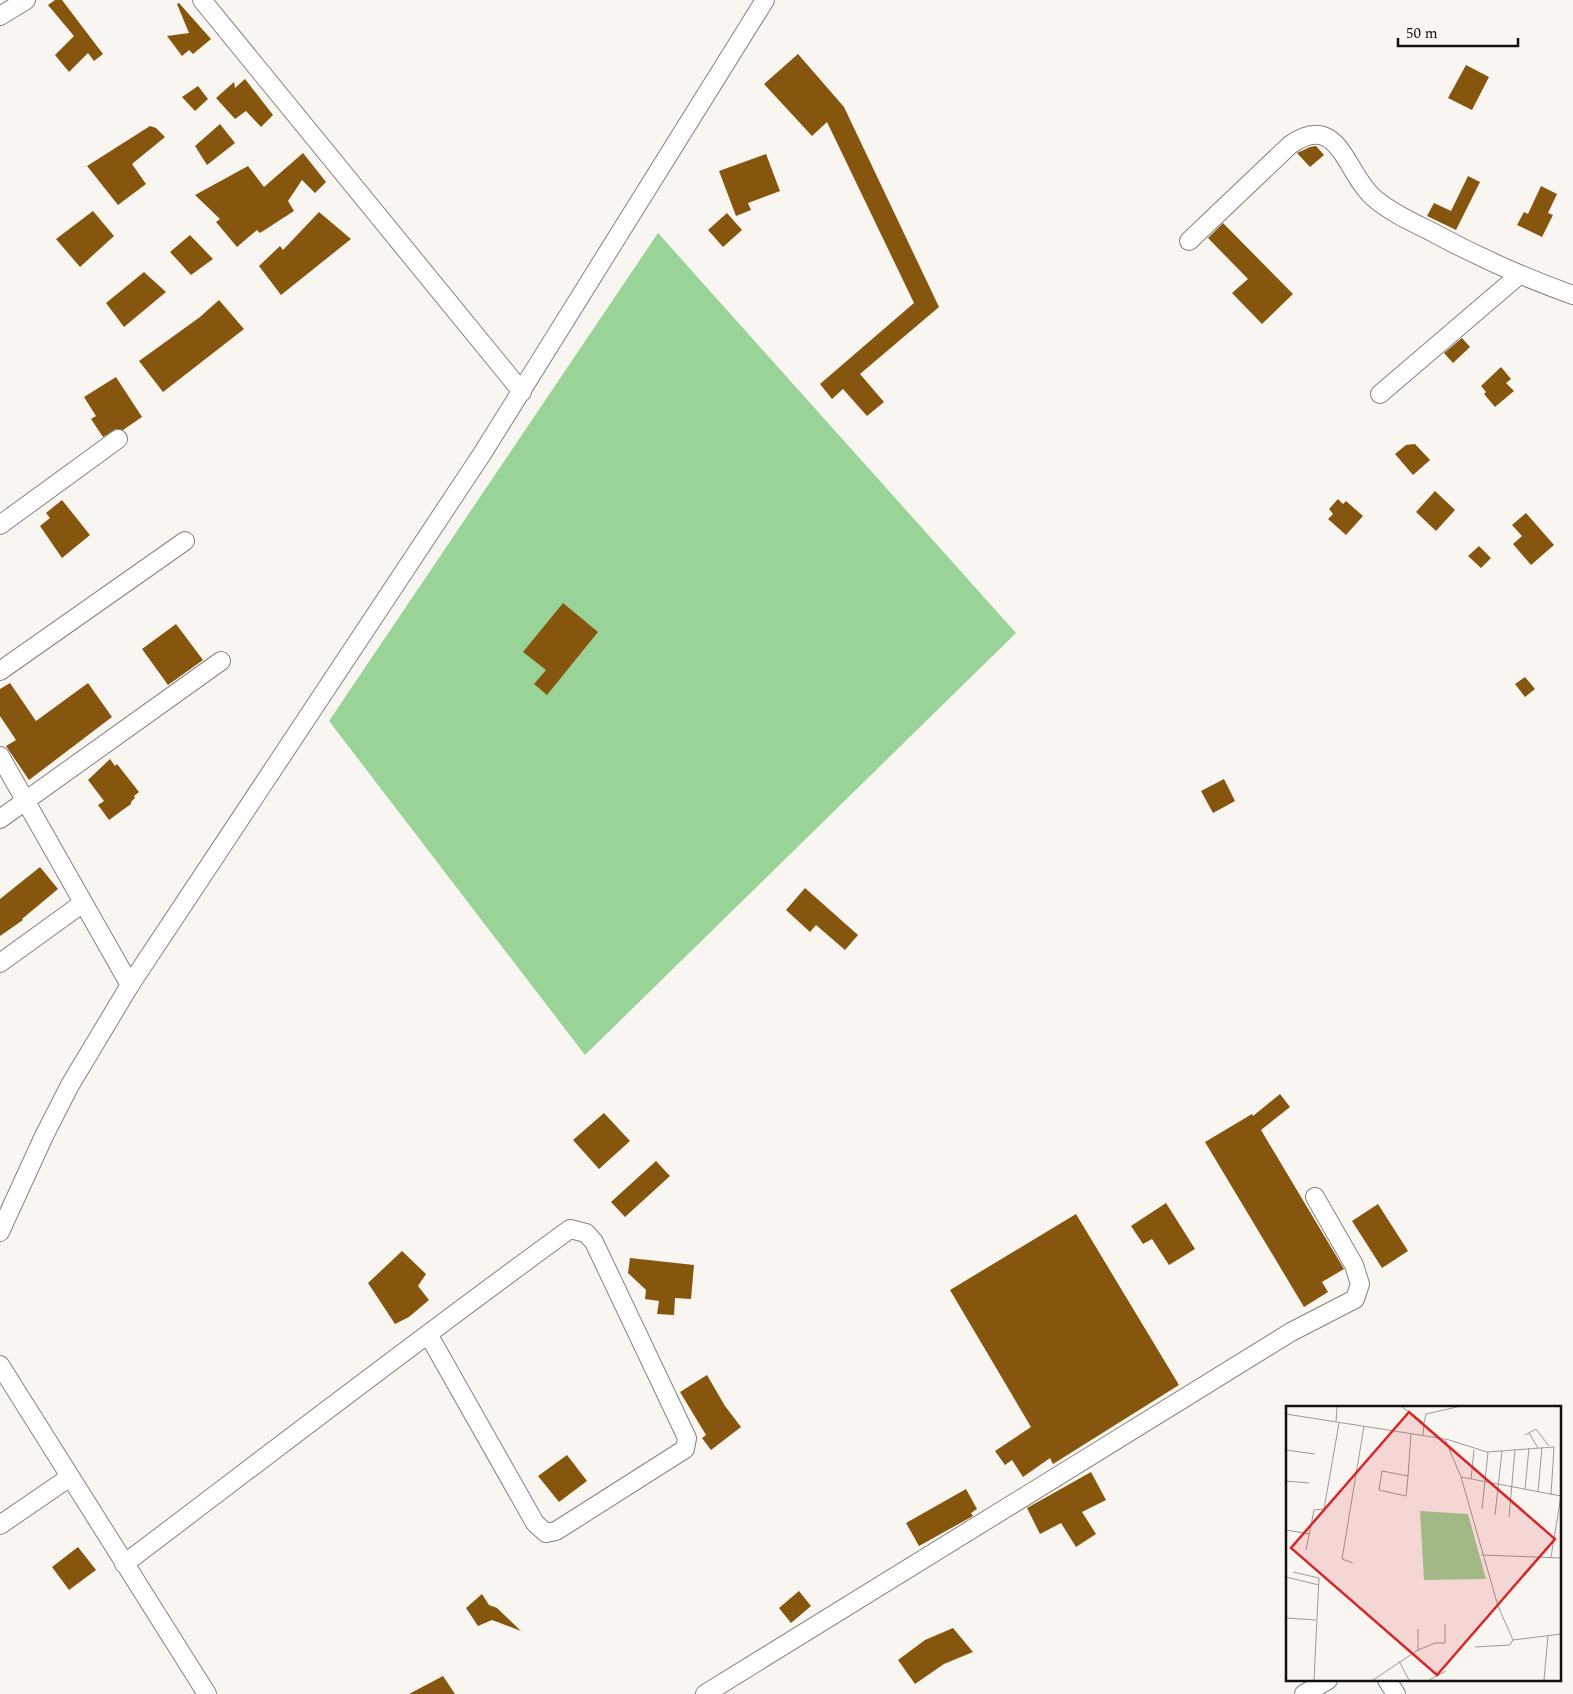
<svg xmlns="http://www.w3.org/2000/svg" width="1573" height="1694" font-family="Spectral,serif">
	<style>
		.forest { fill: #99d397 }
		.building { fill: #87560e }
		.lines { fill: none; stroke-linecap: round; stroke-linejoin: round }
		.minor-casing { stroke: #86837f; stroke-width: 20 }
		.minor { stroke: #fff; stroke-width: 18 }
		.inset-road { fill: none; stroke: #9c9a97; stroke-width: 1 }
		.view { fill: #d62828; fill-opacity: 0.15; stroke: #d62828; stroke-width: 2.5 }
		.inset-edge { fill: none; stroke: #11100f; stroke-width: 2.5 }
	</style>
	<rect width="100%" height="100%" fill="#f9f6f2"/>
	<path class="forest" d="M658 233 1016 633 585 1055 329 721Z"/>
	<path class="building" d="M55 0H62L103 54 94 61 88 53 69 72 55 55 74 36 48 5Z
		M179 3 211 39 193 54 189 50 182 56 167 36 189 33 177 4Z
		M798 54 844 107 939 307 860 374 884 402 867 416 843 389 832 399 820 384 914 303 827 122 812 136 764 84Z
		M1466 65 1489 77 1472 110 1448 98Z
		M245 79 273 115 261 127 246 111 235 119 216 98 234 82 235 88Z
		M198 86 208 99 195 111 182 97Z
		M220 124 235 143 207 165 195 146Z
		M150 126 156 128 165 137 132 164 146 184 118 205 87 166Z
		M1316 146 1324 155 1310 167 1297 153 1310 147Z
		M303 153 326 182 315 193 302 180 288 201 294 211 260 233 257 230 237 247 216 222 220 219 195 195 248 166 264 187Z
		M766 154 780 191 748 203 751 210 736 216 719 171Z
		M1468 176 1480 182 1456 230 1427 216 1434 203 1451 211Z
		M1541 186 1557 194 1548 213 1553 215 1542 237 1517 225 1524 212 1528 214Z
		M93 211 114 236 80 267 56 239Z
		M319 212 351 239 281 295 259 266 280 246 283 250Z
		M727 213 742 230 723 247 708 230Z
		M1223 223 1293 294 1262 324 1232 293 1248 279 1208 238Z
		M190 235 213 259 191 275 170 252Z
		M144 272 166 292 124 327 106 303Z
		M219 300 244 329 163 392 139 361 200 317Z
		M1462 338 1470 347 1453 363 1444 353Z
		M1501 367 1511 379 1506 383 1514 391 1495 407 1484 394 1486 392 1481 386Z
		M116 377 142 417 123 430 116 429 103 437 91 419 96 416 84 397Z
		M1415 444 1430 460 1413 475 1395 454 1406 445Z
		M1435 491 1455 510 1436 531 1416 512Z
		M1338 499 1343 504 1346 501 1363 516 1346 535 1328 519 1333 514 1329 509Z
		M62 500 90 535 62 558 40 526 50 518 46 513Z
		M1526 513 1554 545 1531 565 1513 544 1522 536 1512 525Z
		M1479 546 1491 558 1481 568 1468 556Z
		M563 603 598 632 547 695 534 684 546 670 523 652Z
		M176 624 203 660 168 685 142 649Z
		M1525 677 1535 689 1525 697 1515 684Z
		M10 683 36 721 88 683 112 717 29 780 6 746 16 740 0 716V689Z
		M110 759 115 766 117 764 139 792 134 796 135 798 131 802V804L109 820 98 805 104 801 88 780Z
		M1224 779 1235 801 1213 813 1201 791Z
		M40 867 58 889 22 919 23 920 0 936V899Z
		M805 888 858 935 845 950 816 925 810 932 786 910Z
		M1280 1094 1290 1107 1261 1130 1344 1269 1322 1282 1328 1292 1304 1307 1205 1142 1252 1114 1253 1116Z
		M604 1113 630 1141 599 1169 573 1140Z
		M656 1161 670 1176 625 1217 611 1202Z
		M1166 1203 1195 1249 1169 1265 1152 1239 1143 1244 1131 1226Z
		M1378 1204 1408 1251 1382 1268 1352 1221Z
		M1076 1214 1179 1385 1053 1464 1050 1458 1023 1477 1012 1460 1005 1465 995 1451 1031 1427 950 1290Z
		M402 1251 426 1274 418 1286 429 1300 409 1317 395 1324 368 1283Z
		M630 1258 694 1265 691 1299 675 1298 674 1315 657 1314 659 1301 645 1299 646 1290 628 1273Z
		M707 1375 725 1406 741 1427 711 1450 702 1438 706 1435 680 1392Z
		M567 1455 587 1481 559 1502 538 1476Z
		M1091 1472 1106 1500 1082 1512 1096 1534 1076 1547 1061 1523 1040 1534 1027 1508Z
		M966 1489 977 1509 971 1513 973 1516 919 1546 906 1523Z
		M78 1547 96 1570 69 1590 52 1567Z
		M799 1591 811 1606 791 1623 779 1608Z
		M482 1594 489 1605 497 1608 521 1631 492 1620 478 1626 466 1608Z
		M953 1628 973 1652 944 1664 915 1684 898 1660 925 1640Z
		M443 1676 455 1694H409Z"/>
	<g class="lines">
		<g class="minor-casing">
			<path id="minor" d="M202 0 522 392
				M0 16 26 0
				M1189 241 1290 145C1339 110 1345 173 1374 198 1390 212 1412 222 1430 231 1478 257 1522 277 1573 295
				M1380 394 1518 276
				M0 525 118 439
				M0 671 185 541
				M0 756 130 985
				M0 819 221 661
				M0 963 83 903
				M0 1232 44 1136 70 1085 130 985 482 454 765 0
				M0 1365 207 1694
				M0 1525 70 1477
				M124 1564C272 1452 420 1338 570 1229L586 1233 594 1242 687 1438 685 1449 556 1531 546 1533 535 1523 428 1334
				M1387 1680 1396 1694
				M705 1694 1291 1332 1355 1299 1360 1284 1354 1265 1315 1197
				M1304 1694 1328 1680"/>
		</g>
		<use href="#minor" class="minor"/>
	</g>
	<g transform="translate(1286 1406)">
		<rect width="275" height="275" fill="#f9f6f2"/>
		<path d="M134 105 182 108 200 173 138 174Z" fill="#99d397"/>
		<path class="inset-road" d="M116 1 138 17 137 29M0 8 159 33 175 71 212 200 227 234 224 239 189 241M50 16 51 1M138 17 140 8 171 1M243 27 252 42M239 29 250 23 263 40M160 33 201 46 268 41 265 89M0 44 29 48M122 70 96 65 93 84 120 90 121 81 122 70 125 27M175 71 275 90M185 73 188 44M0 75 23 77M239 83 243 42M252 86 256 41M196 103 202 46M209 109 216 45M223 111 229 44M0 124 24 128M20 144 28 104 38 103 53 17M196 149 275 152M265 151 275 90M67 157 56 153 78 20M7 166 33 172 28 274M0 171 33 179M0 212 30 214M227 234 275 228M132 244V223M113 255 123 274M87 274 132 244 149 237H159V218M143 274 160 265M258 274 262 230"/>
		<path class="view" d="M123 6 269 133 151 269 5 142Z"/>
		<rect width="275" height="275" class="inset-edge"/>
	</g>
	<path d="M1398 38v8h120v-8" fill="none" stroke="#11100f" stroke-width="2.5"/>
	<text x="1406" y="38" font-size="15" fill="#11100f" stroke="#f9f6f2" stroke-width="4" paint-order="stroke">50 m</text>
</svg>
